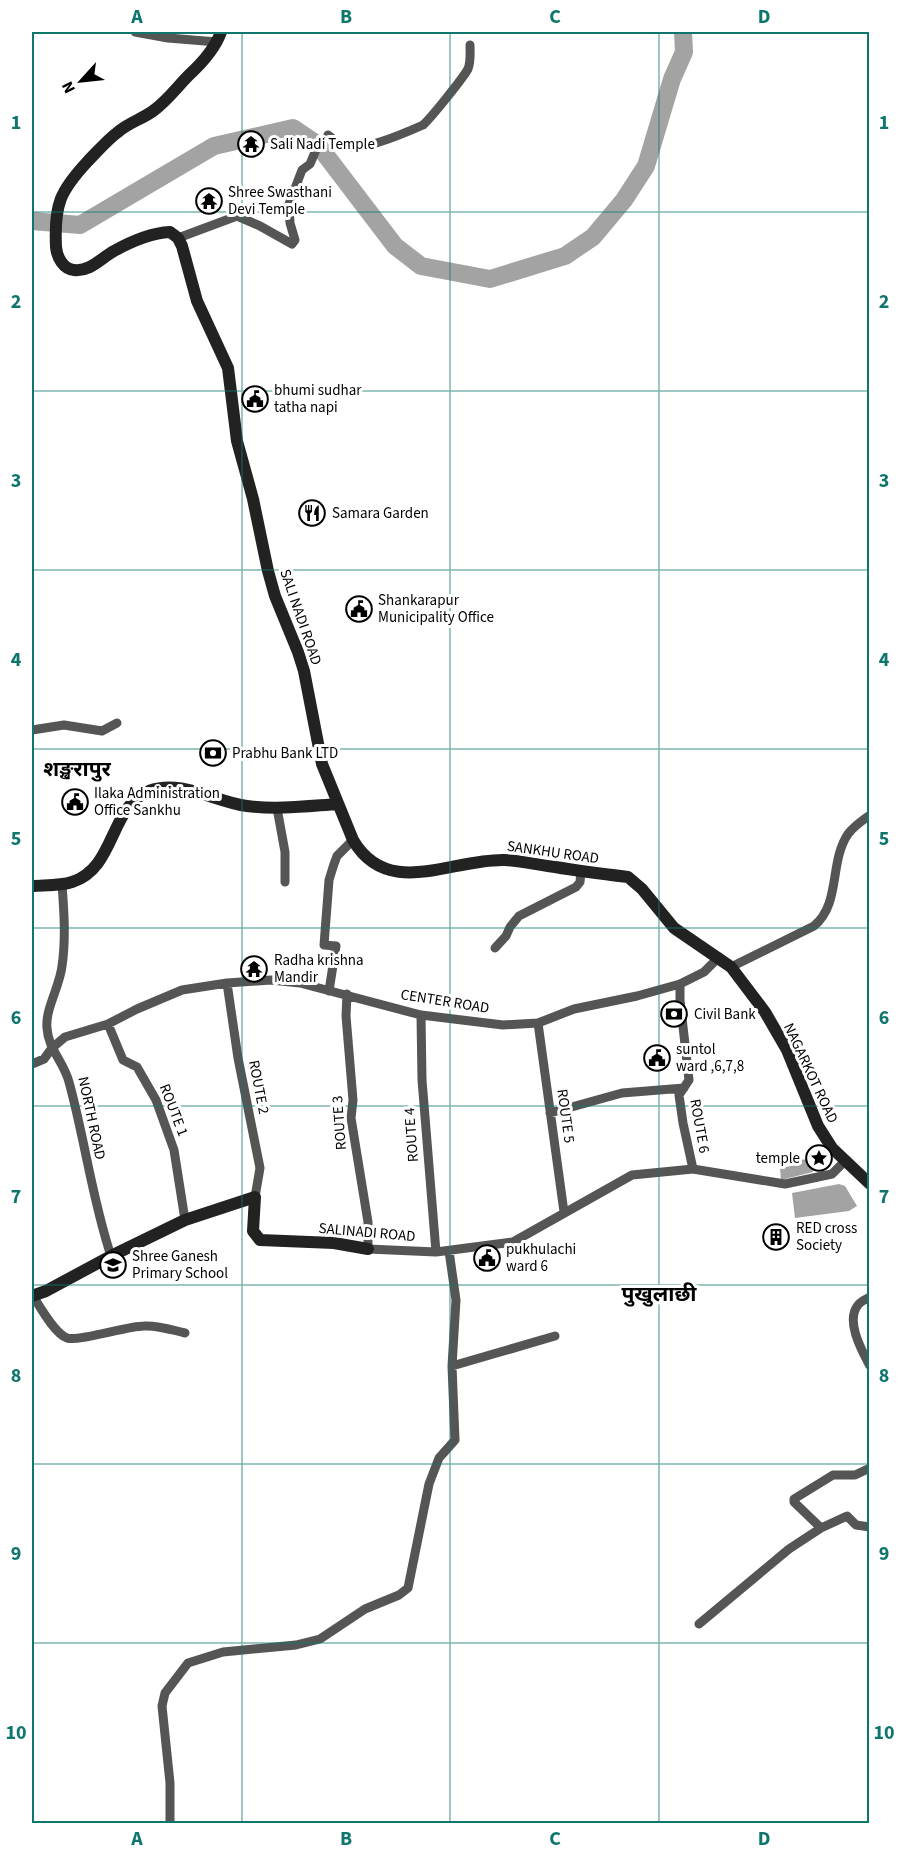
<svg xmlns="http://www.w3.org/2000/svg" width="901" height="1855" font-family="'Source Sans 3','Noto Sans Devanagari',sans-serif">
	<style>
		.water { fill: #a3a3a3 }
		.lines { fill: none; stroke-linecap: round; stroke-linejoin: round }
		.river { stroke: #a3a3a3; stroke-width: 18 }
		.street { stroke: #555; stroke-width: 9 }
		.secondary { stroke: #222; stroke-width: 12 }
		.grid { fill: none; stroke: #0f766e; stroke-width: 1.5; stroke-opacity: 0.55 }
		.labels { text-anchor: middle; stroke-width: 6; stroke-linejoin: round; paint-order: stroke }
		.poi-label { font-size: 15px; fill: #000; stroke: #fff; text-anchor: start }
		.street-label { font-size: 15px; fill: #000; stroke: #fff }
		.district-label { font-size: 21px; font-weight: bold; fill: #000; stroke: #fff }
		.neatline { fill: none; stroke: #0f766e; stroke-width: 2 }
		.grid-label { font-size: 20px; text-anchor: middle; font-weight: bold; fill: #0f766e }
	</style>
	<rect width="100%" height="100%" fill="#fff"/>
	<path class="water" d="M810 1159 813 1172 781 1180 780 1168 797 1165V1160Z
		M839 1184 845 1186 857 1206 849 1211 795 1218 792 1193Z"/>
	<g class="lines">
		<path class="river" d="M32 221 80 225 214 146 293 128 318 145 395 246 421 266 490 279 565 256 593 237 624 200 646 166 672 79 684 52 683 32"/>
		<path class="street" d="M135 32 168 38 217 42
			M328 135C334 140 340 146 349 147 366 150 405 133 423 125 431 118 463 78 468 69 471 62 470 52 470 45
			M178 238 237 216 260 226 292 244 295 240 290 223 289 204 302 170 310 164 318 145
			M32 730 64 725 102 731 117 723
			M277 808 285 852V882
			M62 884C64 911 66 939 62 966 60 986 45 1009 47 1028 48 1049 64 1062 69 1082 85 1140 92 1199 111 1256
			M495 948 506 936 510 927 519 916 576 887 580 882 581 871
			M731 967 814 926C841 904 829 862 848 834 854 826 862 821 870 815
			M227 983 238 1058 260 1168 255 1197
			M680 984V1000L689 1080 679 1095 683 1123 693 1169
			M329 991 336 946 324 945 329 880 334 864 337 856 353 840
			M347 994 346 1016 353 1100 351 1118 368 1222V1249L436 1252 513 1242 632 1175 693 1169 785 1184 832 1174 844 1162
			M421 1015 422 1080 436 1252
			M538 1023 564 1212
			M108 1024 123 1060 137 1067 156 1100 174 1150 185 1220
			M32 1064 44 1059 52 1048 65 1037 108 1024 137 1009 182 990 227 983 271 980 300 983 421 1015 503 1025 538 1023 574 1009 637 996 680 984 704 972 719 957
			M550 1113 622 1093 684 1088
			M33 1296C40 1307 55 1334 67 1338 78 1342 127 1326 144 1326 158 1325 172 1330 185 1333
			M870 1297C866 1299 860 1302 858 1305 845 1321 862 1351 870 1366
			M452 1366 555 1336
			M870 1468 855 1475H833L794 1499V1502L821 1528 847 1516 856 1525 870 1527
			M699 1624 789 1549 821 1528
			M170 1824V1783L162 1706 165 1693 188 1663 223 1652 296 1645 320 1639 365 1609 399 1595 408 1588 429 1484 439 1458 455 1440 452 1366 456 1300 449 1251"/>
		<path class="secondary" d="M221 32C215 49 202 63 189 75 177 87 167 101 153 111 142 119 128 123 118 132 107 140 98 151 88 161 60 191 54 204 56 247 57 257 63 269 74 270 90 272 101 258 114 251 132 241 150 233 170 232L178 238 182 246 197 301 228 368 237 441 253 499 268 571 275 596 298 652 304 671 322 764 353 840C388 900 453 858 505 860 522 861 538 865 555 867 579 871 603 874 628 877L642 889 674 928 731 967 765 1012 787 1050 818 1126 832 1148 870 1184
			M32 886C45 885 60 886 72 882 116 868 109 807 149 791 182 779 215 802 247 806 277 810 308 806 338 804
			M32 1296 46 1291 111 1256 185 1220 255 1197 253 1231 260 1240 334 1243 368 1249"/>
	</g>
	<path class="grid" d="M242 32V1824M450 32V1824M659 32V1824M32 212H870M32 391H870M32 570H870M32 749H870M32 928H870M32 1106H870M32 1285H870M32 1464H870M32 1643H870"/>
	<defs>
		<g id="temple-ring" transform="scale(1.35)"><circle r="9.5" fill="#fff" stroke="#000" stroke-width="1.5"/><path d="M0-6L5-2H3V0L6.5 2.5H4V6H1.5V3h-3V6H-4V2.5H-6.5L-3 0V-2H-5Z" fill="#000"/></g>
		<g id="civic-ring" transform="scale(1.35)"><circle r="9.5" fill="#fff" stroke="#000" stroke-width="1.5"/><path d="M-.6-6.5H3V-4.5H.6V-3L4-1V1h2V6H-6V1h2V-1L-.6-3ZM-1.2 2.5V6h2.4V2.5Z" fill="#000"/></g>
		<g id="restaurant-ring" transform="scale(1.35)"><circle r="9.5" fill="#fff" stroke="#000" stroke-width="1.5"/><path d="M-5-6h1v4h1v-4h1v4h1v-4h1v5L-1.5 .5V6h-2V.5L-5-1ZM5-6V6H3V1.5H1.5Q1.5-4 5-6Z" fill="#000"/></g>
		<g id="bank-ring" transform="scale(1.35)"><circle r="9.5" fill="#fff" stroke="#000" stroke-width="1.5"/><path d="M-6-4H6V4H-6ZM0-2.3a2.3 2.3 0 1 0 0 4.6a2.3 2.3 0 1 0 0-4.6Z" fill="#000"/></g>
		<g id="sight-ring" transform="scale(1.35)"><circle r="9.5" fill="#fff" stroke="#000" stroke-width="1.5"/><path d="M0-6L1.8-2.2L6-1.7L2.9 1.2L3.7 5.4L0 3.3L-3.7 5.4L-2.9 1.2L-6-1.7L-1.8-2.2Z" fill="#000"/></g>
		<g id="building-ring" transform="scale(1.35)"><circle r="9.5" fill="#fff" stroke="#000" stroke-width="1.5"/><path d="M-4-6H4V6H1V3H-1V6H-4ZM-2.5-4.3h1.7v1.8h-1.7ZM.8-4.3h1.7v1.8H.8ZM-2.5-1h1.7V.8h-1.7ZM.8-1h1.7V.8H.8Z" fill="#000"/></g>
		<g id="school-ring" transform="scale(1.35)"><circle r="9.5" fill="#fff" stroke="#000" stroke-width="1.5"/><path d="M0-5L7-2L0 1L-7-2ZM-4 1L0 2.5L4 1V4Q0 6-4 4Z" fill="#000"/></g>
	</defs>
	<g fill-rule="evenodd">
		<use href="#temple-ring" x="251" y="144"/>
		<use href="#temple-ring" x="209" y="201"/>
		<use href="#civic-ring" x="255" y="399"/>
		<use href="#restaurant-ring" x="312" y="513"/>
		<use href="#civic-ring" x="359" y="609"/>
		<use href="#bank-ring" x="213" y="753"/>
		<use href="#civic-ring" x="75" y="802"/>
		<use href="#temple-ring" x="254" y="969"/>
		<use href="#bank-ring" x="674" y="1014"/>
		<use href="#civic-ring" x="657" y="1058"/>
		<use href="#sight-ring" x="819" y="1158"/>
		<use href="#building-ring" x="776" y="1237"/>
		<use href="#civic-ring" x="487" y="1258"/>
		<use href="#school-ring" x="113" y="1265"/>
	</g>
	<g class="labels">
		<g class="poi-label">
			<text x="270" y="149">Sali Nadi Temple</text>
			<text x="228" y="197">Shree Swasthani<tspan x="228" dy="17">Devi Temple</tspan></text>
			<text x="274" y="395">bhumi sudhar<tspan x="274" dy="17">tatha napi</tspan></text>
			<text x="332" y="518">Samara Garden</text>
			<text x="378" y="605">Shankarapur<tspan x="378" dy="17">Municipality Office</tspan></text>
			<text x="232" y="758">Prabhu Bank LTD</text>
			<text x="94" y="798">Ilaka Administration<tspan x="94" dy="17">Office Sankhu</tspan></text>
			<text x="274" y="965">Radha krishna<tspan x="274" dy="17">Mandir</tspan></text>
			<text x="694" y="1019">Civil Bank</text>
			<text x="676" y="1054">suntol<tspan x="676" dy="17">ward ,6,7,8</tspan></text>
			<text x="800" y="1163" text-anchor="end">temple</text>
			<text x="796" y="1233">RED cross<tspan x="796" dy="17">Society</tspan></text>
			<text x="506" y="1254">pukhulachi<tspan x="506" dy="17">ward 6</tspan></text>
			<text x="132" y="1261">Shree Ganesh<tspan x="132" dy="17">Primary School</tspan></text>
		</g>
		<g class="street-label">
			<text transform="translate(301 617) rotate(71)" y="5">SALI NADI ROAD</text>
			<text transform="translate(553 852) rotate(8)" y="5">SANKHU ROAD</text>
			<text transform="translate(445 1001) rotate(9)" y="5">CENTER ROAD</text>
			<text transform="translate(811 1073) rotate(65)" y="5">NAGARKOT ROAD</text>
			<text transform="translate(259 1087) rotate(79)" y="5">ROUTE 2</text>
			<text transform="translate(174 1110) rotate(69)" y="5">ROUTE 1</text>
			<text transform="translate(566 1116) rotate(82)" y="5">ROUTE 5</text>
			<text transform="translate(92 1118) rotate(78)" y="5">NORTH ROAD</text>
			<text transform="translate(339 1123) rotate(-94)" y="5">ROUTE 3</text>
			<text transform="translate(700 1126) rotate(80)" y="5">ROUTE 6</text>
			<text transform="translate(411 1135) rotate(-94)" y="5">ROUTE 4</text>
			<text transform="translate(367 1232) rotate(5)" y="5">SALINADI ROAD</text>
		</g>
		<g class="district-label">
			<text x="77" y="776">शङ्खरापुर</text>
			<text x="659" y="1301">पुखुलाछी</text>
		</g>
	</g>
	<rect width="901" height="1855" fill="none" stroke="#ffffff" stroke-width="66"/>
	<g transform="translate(81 81) rotate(243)" stroke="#ffffff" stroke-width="4.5" paint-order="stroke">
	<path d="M0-4.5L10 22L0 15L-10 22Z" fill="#000000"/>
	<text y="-9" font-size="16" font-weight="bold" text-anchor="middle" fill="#000000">N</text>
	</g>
	<rect x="33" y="33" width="835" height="1789" class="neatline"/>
	<g class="grid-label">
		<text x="137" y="23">A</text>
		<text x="346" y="23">B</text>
		<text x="555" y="23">C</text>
		<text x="764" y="23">D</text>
		<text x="16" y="129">1</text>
		<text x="884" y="129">1</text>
		<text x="16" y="308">2</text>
		<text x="884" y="308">2</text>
		<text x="16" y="487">3</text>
		<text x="884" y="487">3</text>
		<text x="16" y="666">4</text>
		<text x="884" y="666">4</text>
		<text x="16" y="845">5</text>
		<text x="884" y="845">5</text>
		<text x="16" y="1024">6</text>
		<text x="884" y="1024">6</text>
		<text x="16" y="1203">7</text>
		<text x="884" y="1203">7</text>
		<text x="16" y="1382">8</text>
		<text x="884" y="1382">8</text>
		<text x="16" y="1560">9</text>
		<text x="884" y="1560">9</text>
		<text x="16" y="1739">10</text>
		<text x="884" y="1739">10</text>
		<text x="137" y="1845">A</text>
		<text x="346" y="1845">B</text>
		<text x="555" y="1845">C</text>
		<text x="764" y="1845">D</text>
	</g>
</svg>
